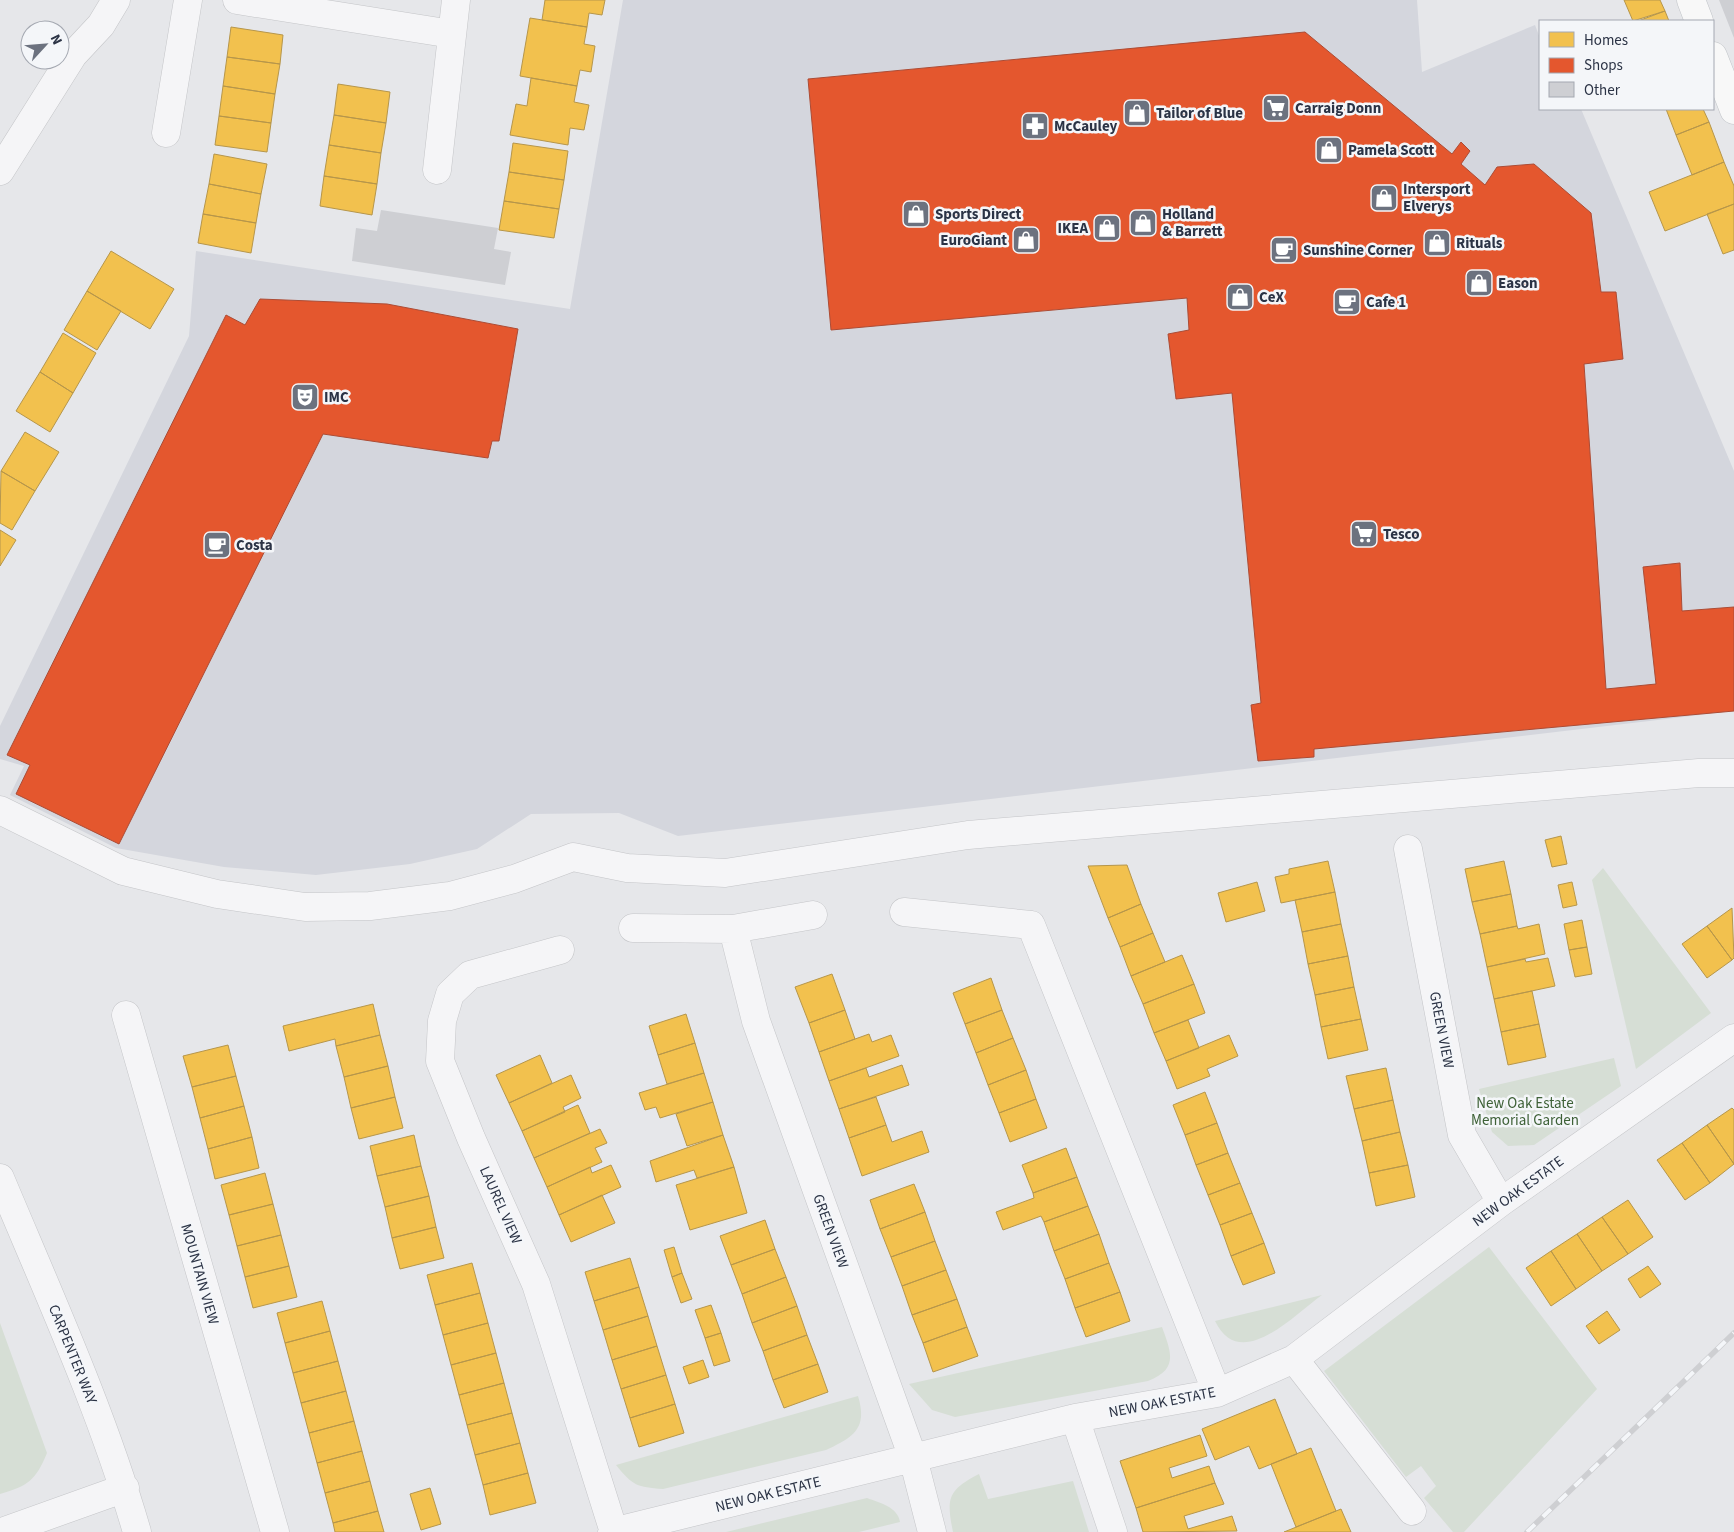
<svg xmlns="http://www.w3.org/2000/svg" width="1734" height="1532" font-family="'Source Sans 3',sans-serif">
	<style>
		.built { fill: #d4d6dd }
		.green { fill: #d6ded5 }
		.homes { fill: #f2c14e; stroke: #b6964b }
		.shops { fill: #e4572e; stroke: #ac4c35 }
		.building { fill: #cecfd3 }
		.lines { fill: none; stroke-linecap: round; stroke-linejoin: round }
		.minor-casing { stroke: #c4c5c8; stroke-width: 29 }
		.major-casing { stroke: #c1c4c8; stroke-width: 29 }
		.minor { stroke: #f5f5f7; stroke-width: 28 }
		.major { stroke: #f8f8f8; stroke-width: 28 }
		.rail-casing { stroke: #cecfd2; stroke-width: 5.5 }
		.rail { stroke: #f4f6f9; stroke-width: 4; stroke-dasharray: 11; stroke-linecap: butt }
		.labels { text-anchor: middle; stroke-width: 5; stroke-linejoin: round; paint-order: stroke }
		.poi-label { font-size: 15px; font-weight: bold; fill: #2b3345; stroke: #f4f6f9; text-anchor: start }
		.street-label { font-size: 15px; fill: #2b3345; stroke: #f4f6f9 }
		.park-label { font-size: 15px; fill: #3e6137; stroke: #f4f6f9 }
	</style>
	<rect width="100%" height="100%" fill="#e6e7ea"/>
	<path class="built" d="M623 0H1417L1422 72 1535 25 1540 38V109H1581L1734 471V711L678 836 619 813 531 814 477 849 410 864 316 875 224 867 116 848 10 795 24 766 0 759V726L189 336 196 251 570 309Z"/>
	<path class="green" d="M1603 868 1711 1013 1636 1069 1592 880Z
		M1614 1058 1621 1086 1534 1145 1508 1146 1492 1132 1479 1089Z
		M1489 1247 1597 1389 1464 1532H1453L1424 1498 1436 1486 1421 1466 1406 1477 1324 1371Z
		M1322 1295C1293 1316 1240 1373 1215 1321Z
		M0 1323 47 1453C36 1480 28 1486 0 1494Z
		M1162 1327C1171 1352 1179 1369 1148 1381L955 1417 932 1410 909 1384Z
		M858 1396C868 1429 853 1437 826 1450L663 1489C637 1487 633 1486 616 1465Z
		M979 1474 988 1499 1073 1481 1089 1532H953C946 1498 948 1490 979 1474Z
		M867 1498C880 1503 898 1507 900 1522L859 1532H726Z"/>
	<path class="homes" d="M545 0H605L602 15 589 13 587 27 542 20Z
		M1624 0H1660L1665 11 1633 21Z
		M1665 11 1669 21H1638Z
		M530 18 587 27 584 44 595 46 591 72 580 70 577 86 520 76Z
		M231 27 283 35 280 64 227 57Z
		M227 57 280 64 275 94 223 86Z
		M531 78 577 86 574 102 589 105 584 130 570 128 568 145 510 135 516 104 527 106Z
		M338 84 390 92 386 123 334 115Z
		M223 86 275 94 271 123 219 116Z
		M1666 109H1703L1709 122 1676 135Z
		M334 115 386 123 381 153 329 145Z
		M219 116 271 123 267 152 215 145Z
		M1709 122 1724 162 1692 175 1676 135Z
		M513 143 568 151 564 180 509 172Z
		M329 145 381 153 377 184 324 176Z
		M214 154 267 164 261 194 209 184Z
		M1724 162 1734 186V204L1665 231 1649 192Z
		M509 172 564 180 559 209 504 201Z
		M324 176 377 184 372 215 320 206Z
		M209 184 261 194 256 223 203 214Z
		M504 201 559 209 554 238 499 230Z
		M1734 204V250L1723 254 1707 214Z
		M203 214 256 223 251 253 198 243Z
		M111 251 174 289 150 329 87 291Z
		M87 291 121 311 97 350 64 330Z
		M63 333 96 353 73 393 40 372Z
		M40 372 73 393 50 432 16 411Z
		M25 432 59 452 35 491 1 471Z
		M1 471 35 491 12 530 0 523Z
		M0 530 16 540 0 566Z
		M1561 836 1567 864 1552 867 1545 840Z
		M1328 861 1335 892 1281 903 1275 877 1289 874V869Z
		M1504 861 1511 894 1472 902 1465 869Z
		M1127 865 1141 904 1108 918 1088 866Z
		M1257 882 1265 911 1226 922 1218 893Z
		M1572 882 1577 905 1563 908 1558 885Z
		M1335 892 1341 924 1302 932 1295 900Z
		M1511 894 1517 926 1480 934 1472 902Z
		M1141 904 1153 933 1120 947 1108 918Z
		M1732 908 1734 958 1732 960 1707 926Z
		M1582 920 1587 947 1569 950 1564 924Z
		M1341 924 1348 956 1308 964 1302 932Z
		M1539 924 1545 954 1487 967 1480 934 1517 926 1518 929Z
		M1707 926 1732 960 1707 978 1682 944Z
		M1153 933 1165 962 1131 976 1120 947Z
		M1587 947 1592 974 1575 977 1569 950Z
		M1182 955 1194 984 1143 1004 1131 976Z
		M1348 956 1354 987 1315 995 1308 964Z
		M1548 958 1555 986 1494 999 1487 967 1525 959 1526 962Z
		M832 974 845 1010 809 1023 795 987Z
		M991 978 1002 1010 965 1024 953 993Z
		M1194 984 1205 1013 1154 1033 1143 1004Z
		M1354 987 1361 1019 1321 1027 1315 995Z
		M1532 991 1539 1024 1501 1032 1494 999Z
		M373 1004 380 1035 336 1046 335 1039 289 1051 283 1026Z
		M845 1010 855 1039 819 1052 809 1023Z
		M1002 1010 1013 1038 976 1053 965 1024Z
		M686 1014 695 1043 658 1055 649 1026Z
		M1361 1019 1368 1050 1328 1059 1321 1027Z
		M1188 1020 1199 1048 1166 1061 1154 1033Z
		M1539 1024 1546 1057 1508 1065 1501 1032Z
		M869 1034 872 1042 891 1035 899 1056 829 1081 819 1052Z
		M380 1035 388 1066 344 1077 336 1046Z
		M1229 1035 1238 1056 1207 1069 1210 1076 1177 1089 1166 1061Z
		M1013 1038 1026 1070 988 1085 976 1053Z
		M695 1043 704 1073 667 1084 658 1055Z
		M228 1045 236 1076 192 1087 183 1056Z
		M540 1055 552 1083 509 1103 496 1075Z
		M902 1065 909 1085 839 1109 829 1081 866 1068 869 1077Z
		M388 1066 395 1097 351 1108 344 1077Z
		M1386 1068 1393 1100 1354 1109 1346 1076Z
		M1026 1070 1036 1099 999 1113 988 1085Z
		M704 1073 713 1102 660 1118 656 1107 645 1110 639 1093Z
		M571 1075 581 1098 563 1107 565 1112 522 1131 509 1103Z
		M236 1076 244 1106 200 1118 192 1087Z
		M1205 1092 1217 1123 1185 1135 1173 1105Z
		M395 1097 403 1128 359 1139 351 1108Z
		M876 1097 886 1125 849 1138 839 1109Z
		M1036 1099 1047 1128 1010 1142 999 1113Z
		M1393 1100 1400 1132 1362 1141 1354 1109Z
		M713 1102 723 1135 687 1146 676 1114Z
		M578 1105 590 1133 534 1158 522 1131Z
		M244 1106 252 1137 208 1149 200 1118Z
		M1732 1108 1734 1110V1164L1707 1125Z
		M1217 1123 1228 1153 1196 1165 1185 1135Z
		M886 1125 892 1142 922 1131 929 1152 862 1176 849 1138Z
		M1707 1125 1734 1164 1710 1183 1682 1143Z
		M600 1129 607 1143 595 1148 602 1162 547 1187 534 1158Z
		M1400 1132 1408 1165 1369 1173 1362 1141Z
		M414 1135 421 1166 377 1176 370 1146Z
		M723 1135 734 1167 697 1178 694 1170 656 1182 650 1161Z
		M252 1137 259 1168 215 1179 208 1149Z
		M1682 1143 1710 1183 1685 1200 1657 1160Z
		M1066 1148 1077 1177 1033 1193 1022 1165Z
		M1228 1153 1240 1183 1208 1195 1196 1165Z
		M611 1165 621 1187 559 1215 547 1187 590 1167 592 1173Z
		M1408 1165 1415 1197 1376 1206 1369 1173Z
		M421 1166 429 1196 385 1207 377 1176Z
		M734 1167 747 1213 690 1230 676 1185Z
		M265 1173 273 1204 229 1215 221 1185Z
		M1077 1177 1088 1206 1044 1222 1041 1216 1003 1230 996 1212 1034 1198 1033 1193Z
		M1240 1183 1252 1213 1220 1225 1208 1195Z
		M914 1184 925 1212 880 1229 870 1200Z
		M602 1195 615 1223 571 1242 559 1215Z
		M429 1196 436 1227 392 1238 385 1207Z
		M1628 1200 1653 1237 1628 1254 1602 1217Z
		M273 1204 281 1235 237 1246 229 1215Z
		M1088 1206 1099 1234 1054 1251 1044 1222Z
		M925 1212 935 1241 891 1257 880 1229Z
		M1252 1213 1264 1243 1231 1256 1220 1225Z
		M1602 1217 1628 1254 1602 1271 1577 1234Z
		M765 1220 775 1249 731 1265 720 1236Z
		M436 1227 444 1258 400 1269 392 1238Z
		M1099 1234 1109 1263 1065 1279 1054 1251Z
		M1577 1234 1602 1271 1576 1289 1551 1251Z
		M281 1235 289 1266 245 1277 237 1246Z
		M935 1241 946 1270 902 1286 891 1257Z
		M1264 1243 1275 1273 1243 1285 1231 1256Z
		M674 1247 682 1273 672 1277 664 1250Z
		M775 1249 786 1277 742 1294 731 1265Z
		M1551 1251 1576 1289 1551 1306 1526 1268Z
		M630 1258 639 1287 594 1301 585 1272Z
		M472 1263 480 1293 435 1305 427 1275Z
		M1109 1263 1120 1292 1075 1308 1065 1279Z
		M289 1266 297 1297 253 1308 245 1277Z
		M1648 1266 1661 1284 1640 1298 1628 1279Z
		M946 1270 957 1299 912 1315 902 1286Z
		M682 1273 692 1299 681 1303 672 1277Z
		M786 1277 797 1306 752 1323 742 1294Z
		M639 1287 648 1316 603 1330 594 1301Z
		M1120 1292 1130 1321 1086 1337 1075 1308Z
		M480 1293 488 1323 443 1335 435 1305Z
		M957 1299 967 1327 923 1343 912 1315Z
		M322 1301 330 1331 285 1343 277 1313Z
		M711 1305 721 1333 705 1338 695 1310Z
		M797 1306 807 1335 763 1351 752 1323Z
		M1607 1311 1620 1330 1599 1344 1586 1326Z
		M648 1316 657 1346 612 1360 603 1330Z
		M488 1323 496 1353 451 1365 443 1335Z
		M967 1327 978 1356 933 1372 923 1343Z
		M330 1331 338 1361 293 1373 285 1343Z
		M721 1333 730 1361 714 1366 705 1338Z
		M807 1335 818 1364 773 1380 763 1351Z
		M657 1346 666 1375 621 1389 612 1360Z
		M496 1353 504 1383 459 1395 451 1365Z
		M703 1360 709 1377 689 1384 683 1367Z
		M338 1361 346 1391 301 1403 293 1373Z
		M818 1364 828 1392 784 1408 773 1380Z
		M666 1375 675 1404 630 1418 621 1389Z
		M504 1383 512 1413 467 1425 459 1395Z
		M346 1391 354 1421 309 1433 301 1403Z
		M1275 1399 1297 1454 1259 1469 1249 1446 1215 1460 1202 1429Z
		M675 1404 684 1433 639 1447 630 1418Z
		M512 1413 520 1443 475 1455 467 1425Z
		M354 1421 362 1451 317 1463 309 1433Z
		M1200 1435 1207 1456 1169 1468 1172 1478 1209 1466 1215 1483 1136 1508 1120 1461Z
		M520 1443 528 1473 483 1485 475 1455Z
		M1311 1448 1336 1511 1296 1527 1271 1464Z
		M362 1451 370 1481 325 1493 317 1463Z
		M528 1473 536 1503 490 1515 483 1485Z
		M370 1481 378 1511 333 1523 325 1493Z
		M1215 1483 1224 1504 1184 1516 1188 1529 1232 1516 1237 1531 1143 1532 1136 1508Z
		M430 1488 441 1524 421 1530 410 1494Z
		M1341 1509 1351 1532H1284L1336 1511Z
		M378 1511 384 1532H335L333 1523Z"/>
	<path class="shops" d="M1305 32 1452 154 1461 142 1470 151 1461 164 1485 185 1497 167 1534 164 1591 213 1601 292H1616L1623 359 1584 364 1606 689 1656 684 1643 567 1680 563 1682 611 1734 607V711L1314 749V757L1258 761 1251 705 1261 703 1232 393 1176 399 1168 334 1189 330 1187 298 831 330 808 79Z
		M260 299 387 304 518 329 499 441H492L488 458 323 434 119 844 16 794 30 765 7 755 226 315 245 325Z"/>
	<path class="building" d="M1719 0H1734V38Z
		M381 210 498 228 494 249 511 252 505 285 352 261 356 228 377 231Z"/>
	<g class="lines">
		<g class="minor-casing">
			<path id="minor" d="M237 0 452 34
				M166 133 188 0
				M437 170 456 0
				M0 171 73 55 101 25 116 0
				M0 810 123 871 217 894 305 907 370 906 450 896 514 879 573 857 627 868 725 873 968 835 1699 773H1734
				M1408 849 1462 1135 1501 1202
				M904 912 1031 925 1217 1393
				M813 915 733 929 756 1021 913 1458 932 1532
				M633 928 733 929
				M560 950 470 975 450 994 442 1021 440 1061 471 1138 536 1284 614 1532
				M126 1015 275 1532
				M0 1178C49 1295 102 1411 137 1532
				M1294 1359 1412 1511
				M1075 1418 1113 1532
				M2 1532 125 1488
				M612 1532 1075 1418 1217 1393 1294 1359 1501 1202 1734 1038"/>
		</g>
		<g class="major-casing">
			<path id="major" d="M1691 0 1699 21
				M1713 56 1734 110"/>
		</g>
		<use href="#minor" class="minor"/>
		<use href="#major" class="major"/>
		<g class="rail-casing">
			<path id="rail" d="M1527 1532 1734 1333"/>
		</g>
		<use href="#rail" class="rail"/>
	</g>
	<defs>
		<g id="supermarket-square" transform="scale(1.4375)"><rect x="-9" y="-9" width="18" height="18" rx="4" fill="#6c727f" stroke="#f4f6f9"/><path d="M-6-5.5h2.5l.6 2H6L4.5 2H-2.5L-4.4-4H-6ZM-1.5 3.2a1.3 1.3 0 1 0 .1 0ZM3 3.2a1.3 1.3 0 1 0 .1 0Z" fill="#fff"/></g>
		<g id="shop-square" transform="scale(1.4375)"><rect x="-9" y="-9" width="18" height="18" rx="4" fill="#6c727f" stroke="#f4f6f9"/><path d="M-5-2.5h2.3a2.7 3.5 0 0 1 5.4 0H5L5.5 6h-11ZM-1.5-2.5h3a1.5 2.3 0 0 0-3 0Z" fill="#fff"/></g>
		<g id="pharmacy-square" transform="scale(1.4375)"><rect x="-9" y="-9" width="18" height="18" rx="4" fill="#6c727f" stroke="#f4f6f9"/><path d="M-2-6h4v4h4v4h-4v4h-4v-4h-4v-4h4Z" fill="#fff"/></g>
		<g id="cafe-square" transform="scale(1.4375)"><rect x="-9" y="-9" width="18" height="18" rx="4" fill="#6c727f" stroke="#f4f6f9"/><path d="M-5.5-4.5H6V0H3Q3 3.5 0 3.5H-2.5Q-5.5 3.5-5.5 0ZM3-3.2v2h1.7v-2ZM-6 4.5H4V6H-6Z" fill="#fff"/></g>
		<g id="theatre-square" transform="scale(1.4375)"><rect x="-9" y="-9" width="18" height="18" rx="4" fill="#6c727f" stroke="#f4f6f9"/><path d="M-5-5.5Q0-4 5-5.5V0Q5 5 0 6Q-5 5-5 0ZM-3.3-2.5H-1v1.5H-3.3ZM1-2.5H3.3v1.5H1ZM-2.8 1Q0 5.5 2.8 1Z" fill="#fff"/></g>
	</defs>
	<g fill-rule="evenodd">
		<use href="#supermarket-square" x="1276" y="108"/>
		<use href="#shop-square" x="1137" y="113"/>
		<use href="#pharmacy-square" x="1035" y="126"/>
		<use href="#shop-square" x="1329" y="150"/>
		<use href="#shop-square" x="1384" y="198"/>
		<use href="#shop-square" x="916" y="214"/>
		<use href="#shop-square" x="1143" y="223"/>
		<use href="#shop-square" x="1107" y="228"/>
		<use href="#shop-square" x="1026" y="240"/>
		<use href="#shop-square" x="1437" y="243"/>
		<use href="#cafe-square" x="1284" y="250"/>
		<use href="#shop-square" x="1479" y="283"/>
		<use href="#shop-square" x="1240" y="297"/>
		<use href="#cafe-square" x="1347" y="302"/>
		<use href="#theatre-square" x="305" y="397"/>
		<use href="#supermarket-square" x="1364" y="534"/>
		<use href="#cafe-square" x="217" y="545"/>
	</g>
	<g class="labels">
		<g class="poi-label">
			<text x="1295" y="113">Carraig Donn</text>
			<text x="1156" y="118">Tailor of Blue</text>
			<text x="1054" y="131">McCauley</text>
			<text x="1348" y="155">Pamela Scott</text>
			<text x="1403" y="194">Intersport<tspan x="1403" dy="17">Elverys</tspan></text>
			<text x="935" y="219">Sports Direct</text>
			<text x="1162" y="219">Holland<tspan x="1162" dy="17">&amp; Barrett</tspan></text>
			<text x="1088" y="233" text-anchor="end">IKEA</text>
			<text x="1007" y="245" text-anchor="end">EuroGiant</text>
			<text x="1456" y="248">Rituals</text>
			<text x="1303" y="255">Sunshine Corner</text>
			<text x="1498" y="288">Eason</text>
			<text x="1259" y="302">CeX</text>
			<text x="1366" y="307">Cafe 1</text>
			<text x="324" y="402">IMC</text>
			<text x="1383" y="539">Tesco</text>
			<text x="236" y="550">Costa</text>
		</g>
		<g class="street-label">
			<text transform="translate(1442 1030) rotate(79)" y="5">GREEN VIEW</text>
			<text transform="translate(1518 1191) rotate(-36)" y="5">NEW OAK ESTATE</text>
			<text transform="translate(501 1205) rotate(66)" y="5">LAUREL VIEW</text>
			<text transform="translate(831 1231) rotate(70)" y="5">GREEN VIEW</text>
			<text transform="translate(200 1274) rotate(74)" y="5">MOUNTAIN VIEW</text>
			<text transform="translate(73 1354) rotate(68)" y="5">CARPENTER WAY</text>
			<text transform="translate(1162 1402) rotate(-11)" y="5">NEW OAK ESTATE</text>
			<text transform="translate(768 1494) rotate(-14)" y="5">NEW OAK ESTATE</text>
		</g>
		<g class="park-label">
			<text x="1525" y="1108">New Oak Estate<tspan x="1525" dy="17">Memorial Garden</tspan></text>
		</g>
	</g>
	<rect x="1539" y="20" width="175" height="90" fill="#f4f6f9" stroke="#a4a8b1"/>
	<rect x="1549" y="32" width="25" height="15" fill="#f2c14e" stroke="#a4a8b1"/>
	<text x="1584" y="45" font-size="15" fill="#2b3345">Homes</text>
	<rect x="1549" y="58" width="25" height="15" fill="#e4572e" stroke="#a4a8b1"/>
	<text x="1584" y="70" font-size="15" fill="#2b3345">Shops</text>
	<rect x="1549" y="82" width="25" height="15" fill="#cecfd3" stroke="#a4a8b1"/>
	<text x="1584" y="95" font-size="15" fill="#2b3345">Other</text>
	<g transform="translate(45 45) rotate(64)"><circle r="24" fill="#f4f6f9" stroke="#a4a8b1"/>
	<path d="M0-4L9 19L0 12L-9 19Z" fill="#6c727f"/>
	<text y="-8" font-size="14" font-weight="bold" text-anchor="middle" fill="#2b3345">N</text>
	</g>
</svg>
